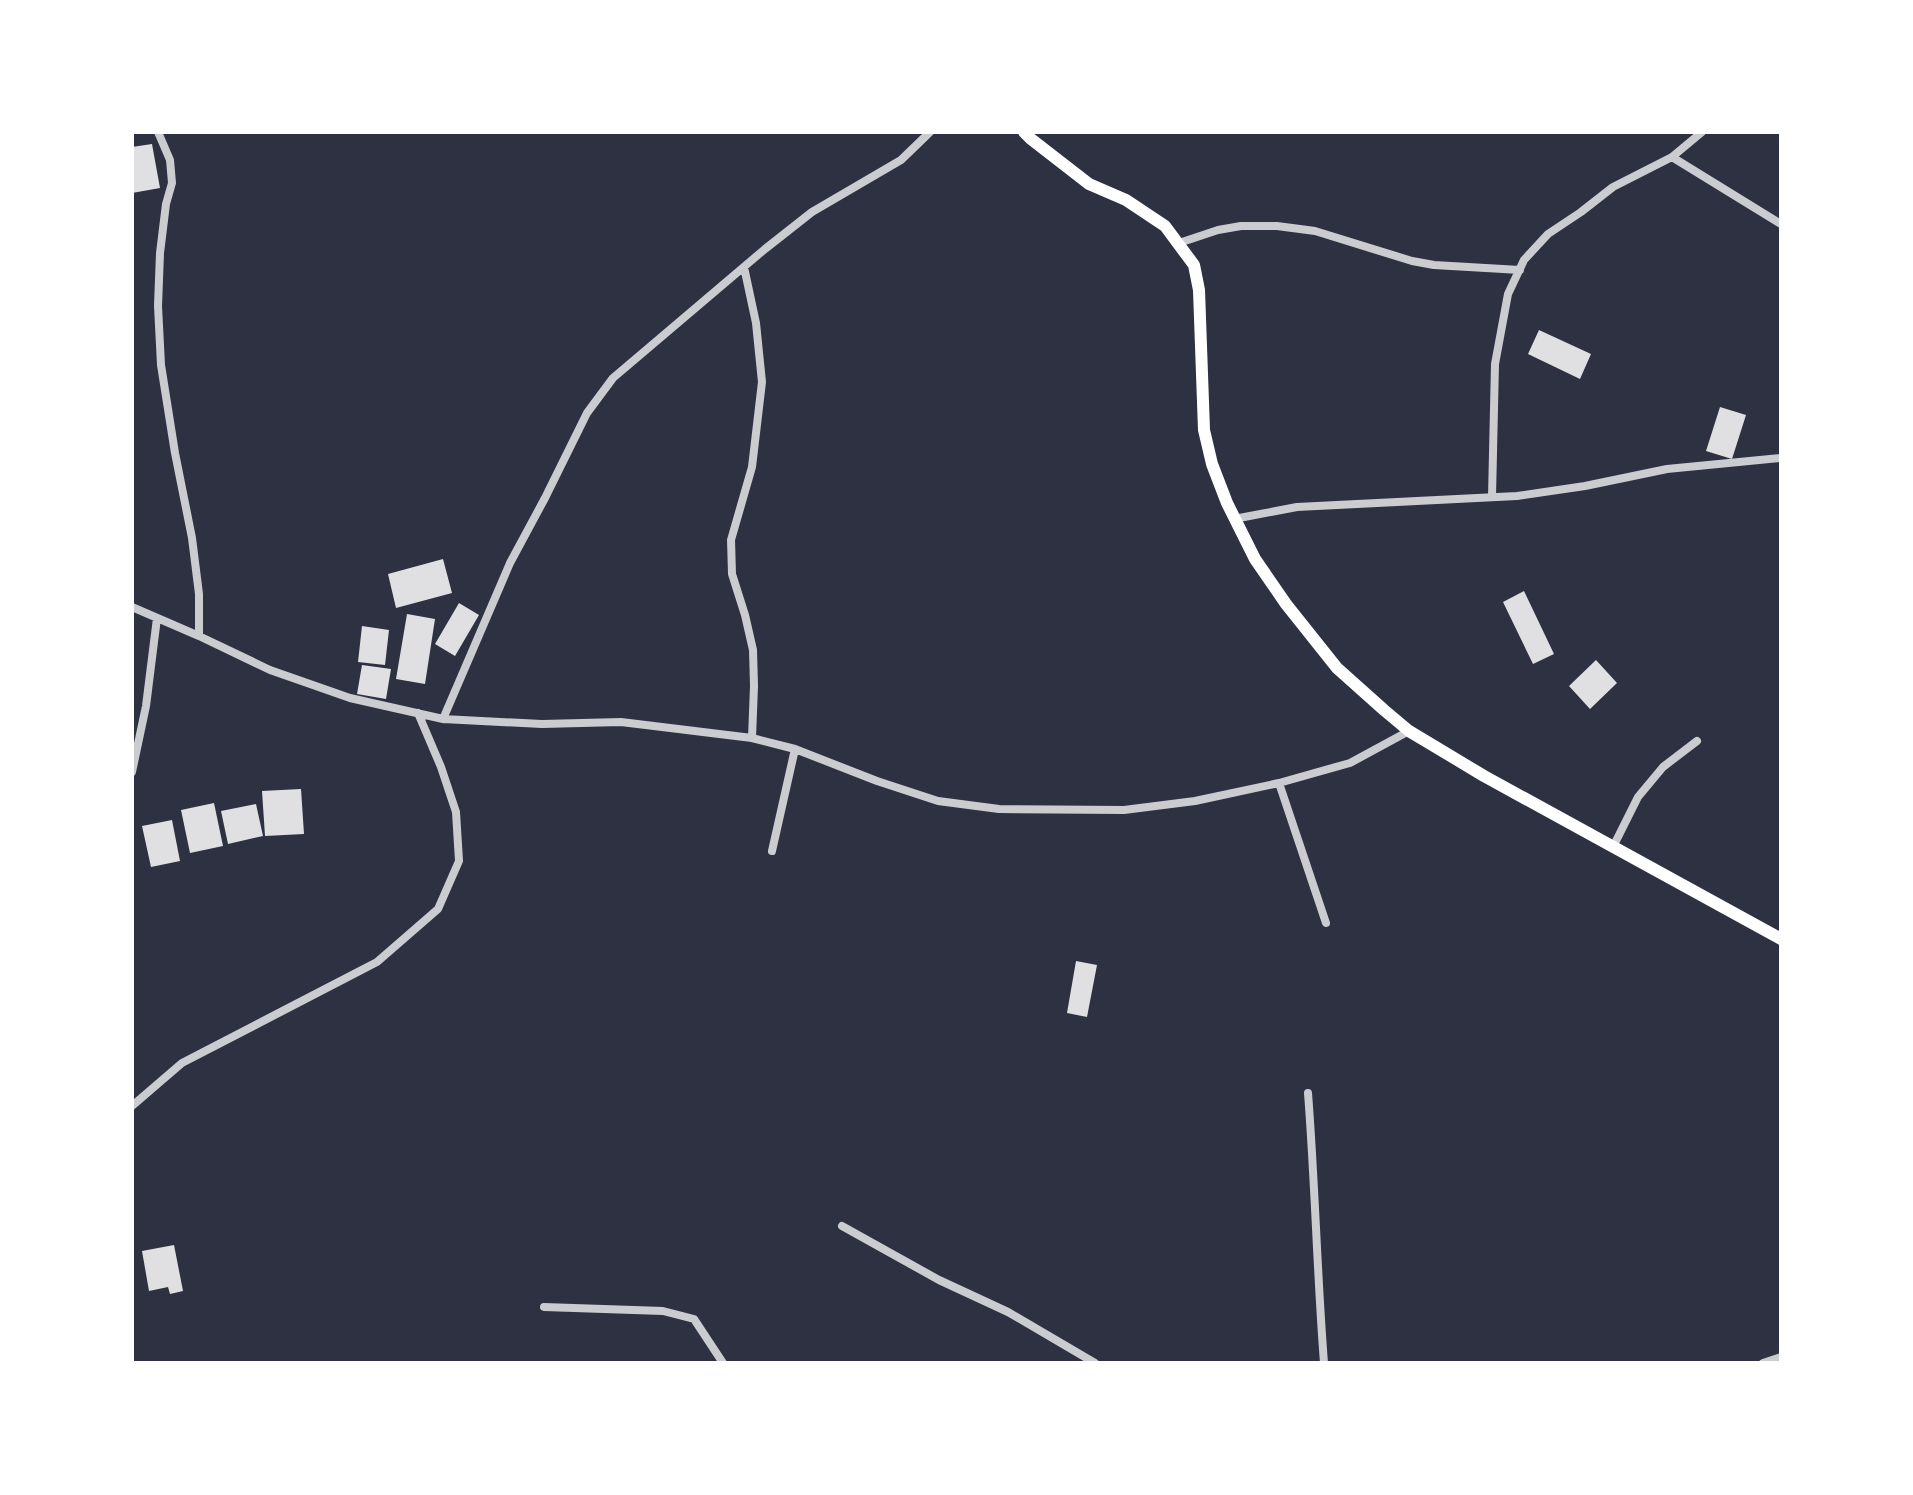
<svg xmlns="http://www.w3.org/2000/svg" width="1913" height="1495" font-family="'Source Sans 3',sans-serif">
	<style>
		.building { fill: #e0e0e3 }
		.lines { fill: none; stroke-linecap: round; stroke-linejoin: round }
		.minor { stroke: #caccd0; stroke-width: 8 }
		.secondary { stroke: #fff; stroke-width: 12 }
	</style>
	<rect width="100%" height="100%" fill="#2d3142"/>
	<path class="building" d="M152 144 160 188 132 193V147Z
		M1539 330 1591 354 1580 379 1528 354Z
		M1720 407 1746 415 1732 459 1706 451Z
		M443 559 452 593 396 608 388 574Z
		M1524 591 1554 654 1533 664 1503 602Z
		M459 603 479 615 455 656 435 644Z
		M407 614 435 619 425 684 396 679Z
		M362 626 389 630 385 665 358 662Z
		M1596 660 1617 683 1590 709 1569 686Z
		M362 665 391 669 386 699 357 694Z
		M301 789 304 834 265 836 262 791Z
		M214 803 223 846 190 853 181 810Z
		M256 804 263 836 228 844 221 811Z
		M172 820 180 861 151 867 142 826Z
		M1076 961 1097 965 1087 1017 1067 1013Z
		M174 1245 183 1291 170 1294 168 1287 149 1291 142 1251Z"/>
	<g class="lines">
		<path class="minor" d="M158 132 170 160 172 183 166 204 160 253 158 306 161 365 175 453 192 538 199 594V636
			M1672 157 1781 224
			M1179 243 1218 230 1241 226H1277L1315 231 1412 261 1434 265 1520 270
			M744 267 756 323 762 382 752 467 731 540 732 574 745 615 753 650 754 686 752 738
			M1492 497 1495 364 1508 294 1524 260 1548 234 1581 212 1613 187 1672 157 1702 132
			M1234 519 1297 507 1517 496 1585 486 1667 469 1781 458
			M132 607 199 636 270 670 350 698 443 719 542 724 621 722 752 738 795 749 877 781 938 801 999 809 1124 810 1195 801 1279 783 1350 763 1409 731
			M443 719 510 563 545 498 587 413 613 378 765 249 812 212 901 160 930 132
			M132 772 146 706 157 618
			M1279 783 1326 923
			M1613 847 1638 797 1663 767 1697 741
			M772 851 795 749
			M1308 1093C1315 1183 1317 1273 1324 1363
			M132 1106 182 1063 377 962 438 909 459 861 456 812 441 767 418 713
			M842 1226 939 1280 1008 1312 1095 1363
			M544 1307 663 1311 694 1319 723 1363
			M1763 1363 1781 1357"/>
		<path class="secondary" d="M1024 132 1031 139 1089 184 1126 200 1165 226 1194 265 1199 290 1204 430 1212 464 1227 503 1255 559 1286 604 1337 668 1384 710 1409 731 1484 776 1781 939"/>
	</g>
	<rect width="1913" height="1495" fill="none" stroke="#ffffff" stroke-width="268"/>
</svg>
